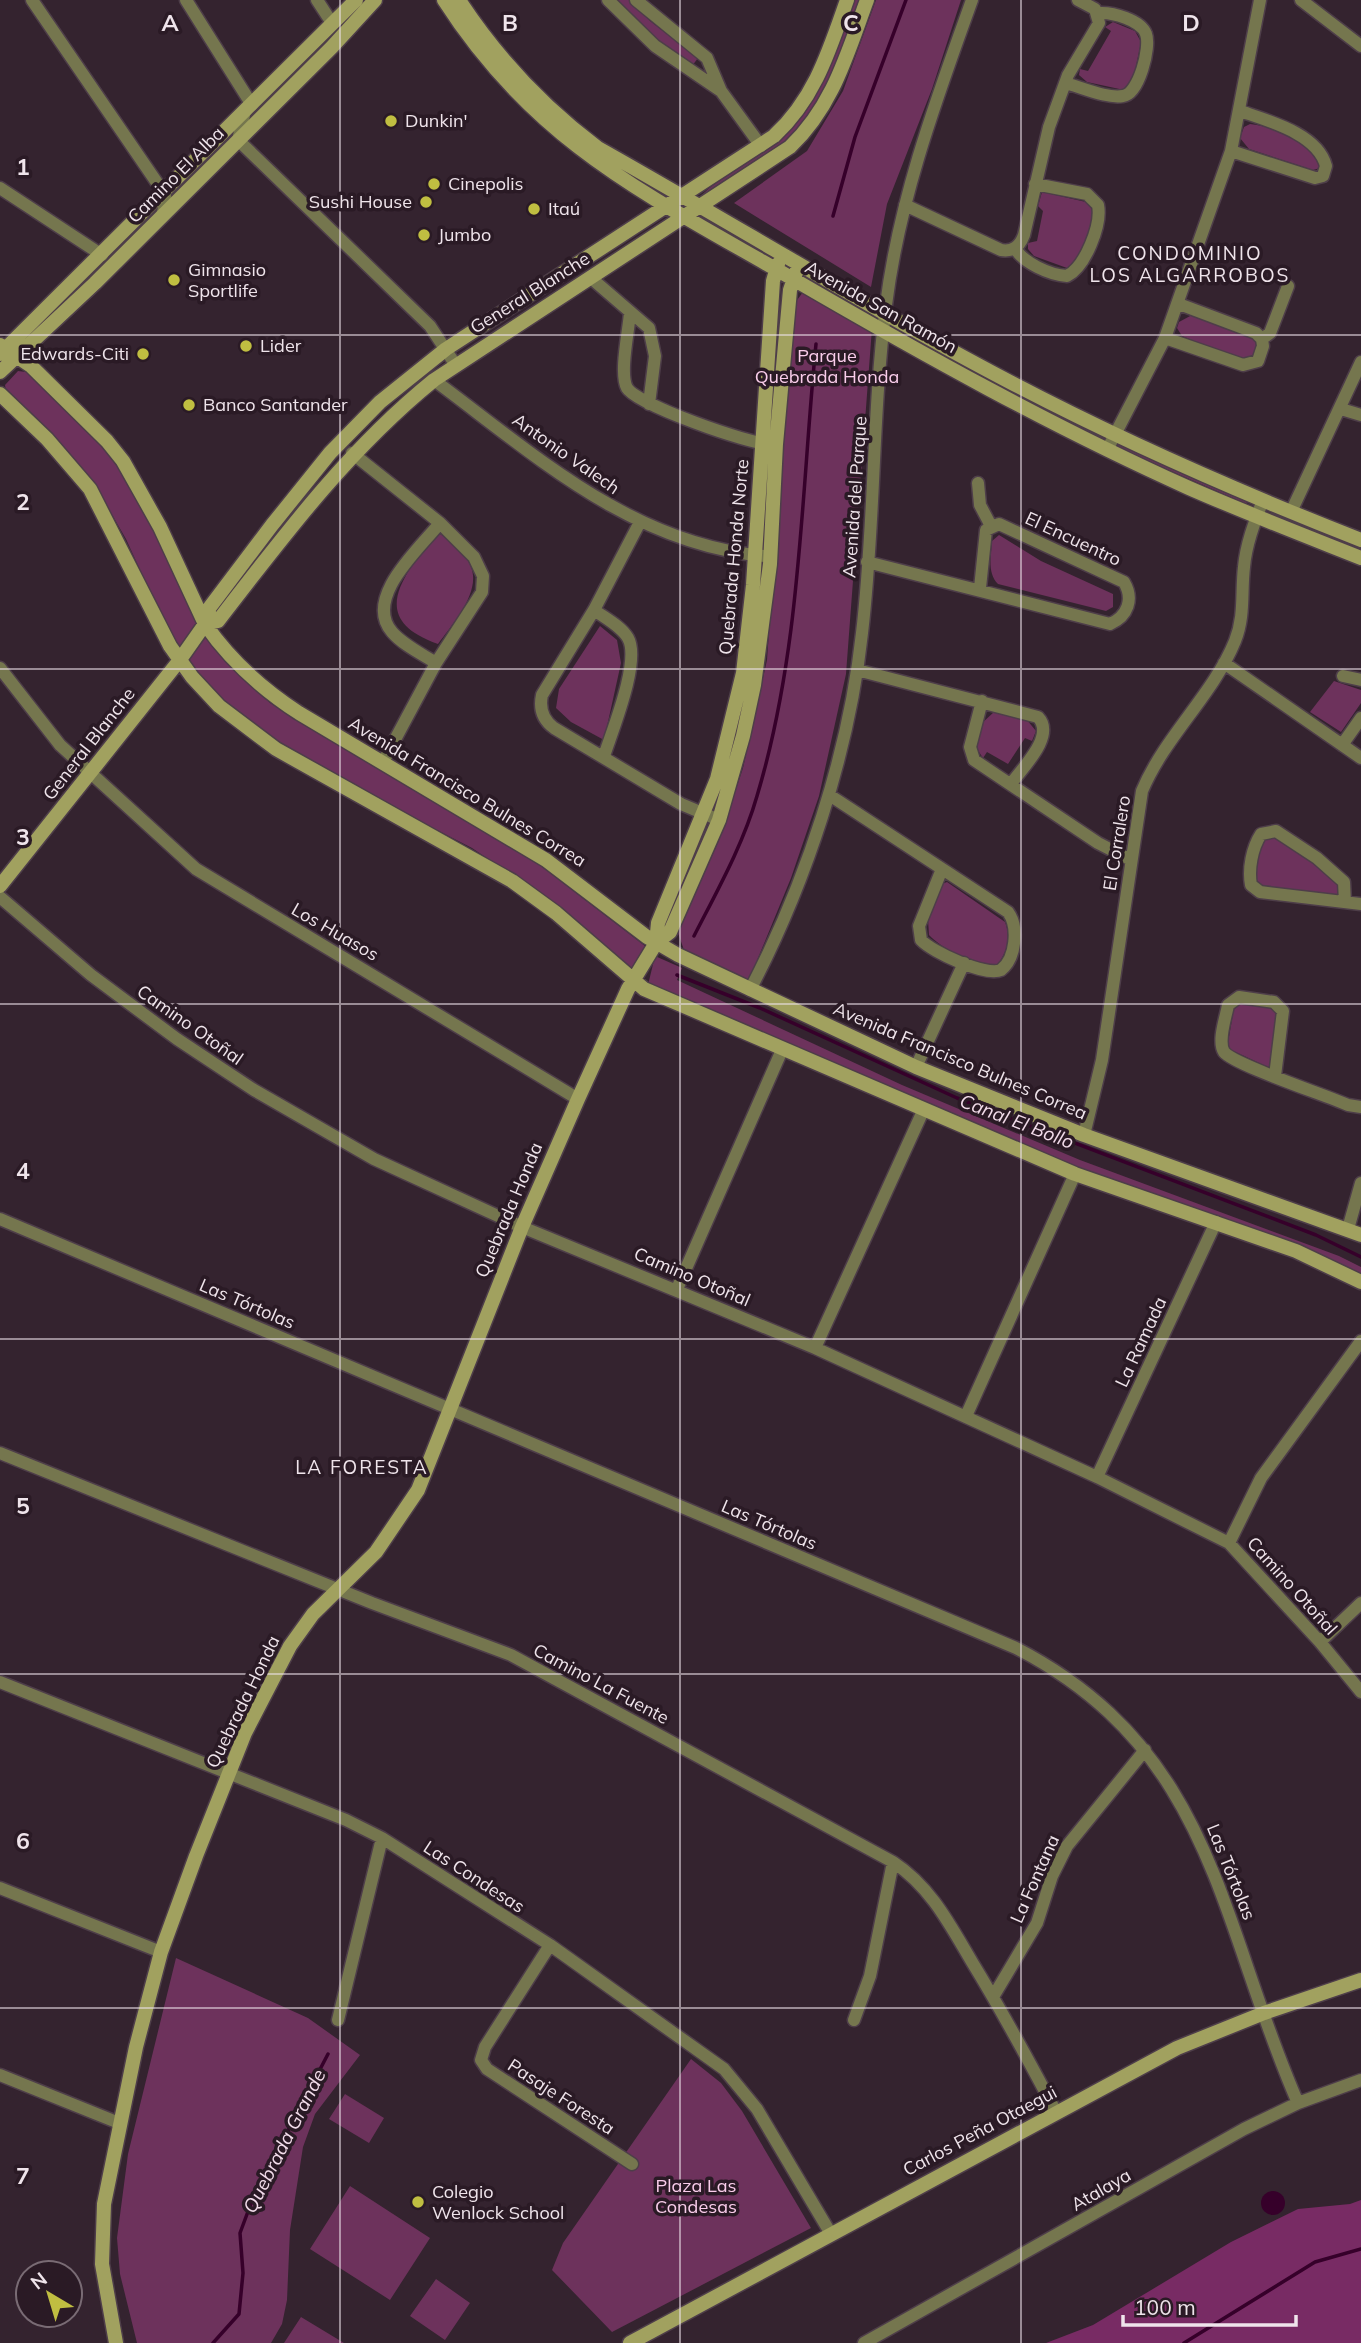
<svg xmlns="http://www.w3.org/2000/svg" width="1361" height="2343" font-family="Mulish,sans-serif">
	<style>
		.green { fill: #6d325c }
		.forest { fill: #782b64 }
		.water { fill: #36002a }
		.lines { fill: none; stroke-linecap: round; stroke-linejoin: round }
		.stream { stroke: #36002a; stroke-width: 3.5 }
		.street-casing { stroke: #4e3e49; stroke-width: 15 }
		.secondary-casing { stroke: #4e3e49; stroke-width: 17 }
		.street { stroke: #75764e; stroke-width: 12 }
		.secondary { stroke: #a1a15f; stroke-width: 14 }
		.grid { fill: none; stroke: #efe4eb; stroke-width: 2; stroke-opacity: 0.55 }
		.poi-dot { fill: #c0be41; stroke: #2a1a25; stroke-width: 2.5 }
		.labels { text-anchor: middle; stroke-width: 7; stroke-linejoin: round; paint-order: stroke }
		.poi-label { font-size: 18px; fill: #efe4eb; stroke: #2a1a25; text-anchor: start }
		.street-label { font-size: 18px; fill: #efe4eb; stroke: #2a1a25 }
		.park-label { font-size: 18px; fill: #facdeb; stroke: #2a1a25 }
		.neighbourhood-label { font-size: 19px; letter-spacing: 2px; fill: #efe4eb; stroke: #2a1a25 }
		.water-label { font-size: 19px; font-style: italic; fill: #f2dcea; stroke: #2a1a25 }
		.grid-label { font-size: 23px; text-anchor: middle; font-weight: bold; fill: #efe4eb; stroke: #2a1a25; stroke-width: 7; stroke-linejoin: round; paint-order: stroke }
	</style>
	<rect width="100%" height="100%" fill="#34232f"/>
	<path class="green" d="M613 0H630L650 21 698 58 692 66 657 43Z
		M854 0H859C841 50 827 112 782 146 757 165 727 180 700 198 710 182 761 156 779 141 822 105 835 51 854 0Z
		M876 0H961L932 89 887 204 871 287 734 203 807 151 843 91Z
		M1113 22 1135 31 1141 42 1134 76 1124 90 1087 82 1079 75 1080 69 1088 71 1111 31 1105 27Z
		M1250 124C1275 126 1305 142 1321 161L1320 168 1313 170 1249 149 1240 138 1244 127Z
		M1042 192 1086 202 1092 209C1094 226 1081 258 1067 268L1034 256 1028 249V243L1037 241 1043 211 1038 206Z
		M803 292 872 328 846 674 819 796 791 878 749 980 684 950 678 933 719 840 743 768 767 660 792 307Z
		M1192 315 1255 338 1257 352 1245 362 1182 336 1177 328 1179 322Z
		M900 329 1105 436 1106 441 1021 401 896 331Z
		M18 371 26 372 52 393 110 455 132 487 215 650 270 703 515 846 645 946 629 972 534 890 472 848 347 784 256 730 212 694 186 659 155 603 126 539 92 480 51 432 6 391 5 385Z
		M1118 443 1246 500 1247 504 1118 448Z
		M437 531C446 539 457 547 465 557 489 584 454 622 438 644 364 618 406 574 437 531Z
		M999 535 1041 561 1113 594V607L1106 611 998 584C987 573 991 556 992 541Z
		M600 626 617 640 621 663 604 740 571 722 556 708 559 689Z
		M1334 681 1361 690V703L1341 732 1310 712Z
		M994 712 1027 720 1036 731 1032 741 1025 738 1008 764 987 752 983 758 977 749 981 724Z
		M1261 836C1266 836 1273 835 1278 836 1298 842 1339 877 1343 897L1258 890 1249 875Z
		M947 882 1005 922C1011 936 1007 954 997 965 978 968 942 949 929 935L928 919 942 884Z
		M655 956 682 968 677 980 902 1085 1080 1160 1339 1256 1361 1267V1280L1076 1172 648 985Z
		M1245 997 1279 1009 1274 1070 1227 1048 1234 1008Z
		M176 1958 308 2018 360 2055 315 2114 303 2147 290 2230 287 2300 282 2324 271 2343H137L120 2274 117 2238 128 2154Z
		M691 2059 721 2083 742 2111 811 2228 612 2332 552 2270 563 2243Z
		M345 2094 384 2118 369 2143 329 2119Z
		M350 2186 430 2238 390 2300 310 2249Z
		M436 2279 470 2303 445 2340 410 2316Z
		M301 2317 344 2343H284Z"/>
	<path class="forest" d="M1361 2200V2343H1046L1093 2325 1231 2242 1298 2209 1350 2204Z"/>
	<path class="water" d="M1261 2203a12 12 0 1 1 24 0a12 12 0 1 1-24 0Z"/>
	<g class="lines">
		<path class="stream" d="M833 216 855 137 906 0
			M694 936C717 891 743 845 757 796 801 650 801 495 816 344
			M677 975 760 1008 957 1098 1316 1235 1361 1257
			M213 2343 239 2314 243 2273 240 2233 253 2198 328 2054
			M1184 2343 1315 2262 1361 2249"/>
		<g class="street-casing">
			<path id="street" d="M32 0 164 193 166 200 162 216
				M186 0 252 105
				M317 0 332 23
				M608 0 655 46 721 91
				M636 0 707 58 721 91 761 146
				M1301 0 1361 46
				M1065 83C1081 87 1107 99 1123 96 1139 94 1151 47 1146 34 1141 20 1112 12 1099 13
				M245 111 238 140 430 326 455 364
				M1231 151 1315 178 1323 176 1326 166C1318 134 1269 121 1240 111
				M0 188 102 255
				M905 205 1001 250C1013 252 1020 246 1024 235L1049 127 1068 75 1099 23 1095 9 1078 0
				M1015 248C1023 263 1050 275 1067 276 1085 267 1102 225 1098 205L1087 194 1035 184
				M591 278 649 328 655 356 649 404
				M630 312C629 330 619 373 627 388 636 404 750 445 771 444
				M1165 338 1243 365 1258 361 1263 346 1262 339 1256 333 1179 304
				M1262 339 1270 333 1288 286
				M434 380C535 455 633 545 765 556
				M1341 409 1361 415
				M1108 448 1165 338 1231 151 1260 0
				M352 453 440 523 474 557 483 576 482 592 436 663 383 762
				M978 483 980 505 991 526
				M1291 512 1361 362
				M640 522 594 610 542 695C539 709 543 720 554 728L681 804 719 820
				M867 562 1110 624C1128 616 1134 599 1124 582L999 524 986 530 980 588
				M594 610C605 618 621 626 628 638 641 661 612 731 604 756
				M436 663C422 654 403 645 392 632 363 598 419 549 440 523
				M1224 663 1361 758
				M0 668 60 745 196 869 578 1099
				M857 670 1038 717C1056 736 1022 768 1011 784
				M1343 676 1361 680
				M982 701 970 747 974 760 1098 843 1131 860
				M1342 745 1361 718
				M829 795 837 800 1008 912C1019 927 1016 958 1001 970 986 977 932 952 921 940L919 926 942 869
				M0 897 91 975 177 1039 254 1090 374 1159 522 1227 815 1348 1097 1477 1229 1543 1320 1642 1361 1692
				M1345 902 1344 882 1317 858 1276 831 1261 834C1252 848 1248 869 1251 885L1260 892 1361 904
				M750 990C806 883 849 753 862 633 875 524 872 414 886 305 899 200 936 100 972 0
				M916 1067 964 963
				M1275 1076 1283 1011 1274 1002 1239 997 1228 1005C1226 1017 1217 1041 1224 1052 1234 1065 1328 1096 1348 1105L1361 1107
				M1084 1135 1102 1060 1142 791C1165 736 1213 695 1235 641 1245 616 1241 593 1244 567 1246 544 1255 521 1263 500
				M0 1219 1016 1648C1215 1751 1218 1921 1298 2103
				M1348 1229 1361 1183
				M677 1289 782 1050
				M815 1348 923 1111
				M966 1416 1075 1174
				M0 1453 372 1603 511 1655 893 1862C931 1887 950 1925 972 1962 1002 2011 1029 2061 1056 2112
				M1097 1477 1216 1222
				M1229 1543 1261 1478 1361 1341
				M1320 1642 1361 1603
				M0 1682 346 1820 382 1838 550 1945 724 2069 757 2109 831 2234
				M0 1888 161 1952
				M550 1945 485 2047 481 2060 487 2069 632 2164
				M993 1997 1037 1923 1052 1876 1067 1846 1145 1750
				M338 2020 382 1838
				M854 2020 870 1976 893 1862
				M0 2075 119 2123
				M864 2343 1244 2129 1298 2103 1361 2080"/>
		</g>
		<g class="secondary-casing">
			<path id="secondary" d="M444 0C537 145 650 196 793 279 922 354 1053 427 1189 488 1246 513 1303 535 1361 558
				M459 0C497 58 542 106 598 148 735 225 869 308 1008 381 1122 441 1241 493 1361 540
				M0 345 31 366 107 441 123 461 160 527 205 624C230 660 262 689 299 713L546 860 647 937 678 955 916 1067 1084 1135 1361 1235
				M0 354 356 0
				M0 372 95 283 332 47 375 0
				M0 394 47 439 90 489 170 646 192 677 219 706 276 749 512 881 556 913 644 989 1075 1174 1296 1251 1361 1282
				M205 624 218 621C285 534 349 449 434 380L790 147C833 106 847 54 867 0
				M0 886 179 661 205 624 210 607 272 525 330 453 380 402 446 349 774 136C815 98 829 51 847 0
				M656 943 658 923 717 779 743 673 753 585 773 281 778 264
				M116 2343 102 2264 104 2204 136 2047 161 1952 196 1856 245 1733 290 1646 313 1614 376 1552 418 1490 522 1227 578 1099 628 989 656 943 670 932 719 820 743 736 754 685 770 564 776 444 790 290 799 264
				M630 2343 1177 2048 1264 2013 1361 1980"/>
		</g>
		<use href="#street" class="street"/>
		<use href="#secondary" class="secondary"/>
	</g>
	<path class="grid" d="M340 0V2343M680 0V2343M1021 0V2343M0 335H1361M0 669H1361M0 1004H1361M0 1339H1361M0 1674H1361M0 2008H1361"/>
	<g class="poi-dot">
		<circle cx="391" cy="121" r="7"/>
		<circle cx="434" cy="184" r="7"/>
		<circle cx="426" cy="202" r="7"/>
		<circle cx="534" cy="209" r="7"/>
		<circle cx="424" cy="235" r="7"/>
		<circle cx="174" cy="280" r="7"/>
		<circle cx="246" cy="346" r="7"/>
		<circle cx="143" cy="354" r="7"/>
		<circle cx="189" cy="405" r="7"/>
		<circle cx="418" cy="2202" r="7"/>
	</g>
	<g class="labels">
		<g class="poi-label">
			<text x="405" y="127">Dunkin'</text>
			<text x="448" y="190">Cinepolis</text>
			<text x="412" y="208" text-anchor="end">Sushi House</text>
			<text x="548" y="215">Itaú</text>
			<text x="438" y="241">Jumbo</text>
			<text x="188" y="276">Gimnasio<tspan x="188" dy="21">Sportlife</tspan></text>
			<text x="260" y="352">Lider</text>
			<text x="129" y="360" text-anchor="end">Edwards-Citi</text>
			<text x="203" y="411">Banco Santander</text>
			<text x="432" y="2198">Colegio<tspan x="432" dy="21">Wenlock School</tspan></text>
		</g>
		<g class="street-label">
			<text transform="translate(176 175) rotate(-45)" y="6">Camino El Alba</text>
			<text transform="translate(530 293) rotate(-32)" y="6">General Blanche</text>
			<text transform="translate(881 307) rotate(29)" y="6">Avenida San Ramón</text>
			<text transform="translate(566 454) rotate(35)" y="6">Antonio Valech</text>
			<text transform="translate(855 497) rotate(-86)" y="6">Avenida del Parque</text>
			<text transform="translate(1073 539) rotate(25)" y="6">El Encuentro</text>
			<text transform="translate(734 557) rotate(-85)" y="6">Quebrada Honda Norte</text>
			<text transform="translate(89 744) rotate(-52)" y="6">General Blanche</text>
			<text transform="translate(467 792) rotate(31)" y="6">Avenida Francisco Bulnes Correa</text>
			<text transform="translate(1117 843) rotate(-81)" y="6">El Corralero</text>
			<text transform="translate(335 932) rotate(30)" y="6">Los Huasos</text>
			<text transform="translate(190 1025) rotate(35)" y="6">Camino Otoñal</text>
			<text transform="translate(960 1061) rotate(23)" y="6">Avenida Francisco Bulnes Correa</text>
			<text transform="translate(509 1210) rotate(-67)" y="6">Quebrada Honda</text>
			<text transform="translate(692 1277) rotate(23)" y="6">Camino Otoñal</text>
			<text transform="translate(247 1304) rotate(23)" y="6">Las Tórtolas</text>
			<text transform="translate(1141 1342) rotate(-65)" y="6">La Ramada</text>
			<text transform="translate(769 1525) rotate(23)" y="6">Las Tórtolas</text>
			<text transform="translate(1292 1586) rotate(48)" y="6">Camino Otoñal</text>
			<text transform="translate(601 1684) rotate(28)" y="6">Camino La Fuente</text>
			<text transform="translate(243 1702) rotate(-64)" y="6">Quebrada Honda</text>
			<text transform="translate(1231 1872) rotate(68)" y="6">Las Tórtolas</text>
			<text transform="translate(474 1877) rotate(33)" y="6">Las Condesas</text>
			<text transform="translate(1035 1879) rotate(-66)" y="6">La Fontana</text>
			<text transform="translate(561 2097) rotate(33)" y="6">Pasaje Foresta</text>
			<text transform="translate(980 2131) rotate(-28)" y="6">Carlos Peña Otaegui</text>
			<text transform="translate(1101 2190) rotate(-30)" y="6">Atalaya</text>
		</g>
		<g class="park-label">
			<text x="827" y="362">Parque<tspan x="827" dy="21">Quebrada Honda</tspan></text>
			<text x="696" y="2192">Plaza Las<tspan x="696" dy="21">Condesas</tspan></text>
		</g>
		<g class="neighbourhood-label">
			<text x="1190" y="260">CONDOMINIO<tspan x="1190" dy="22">LOS ALGARROBOS</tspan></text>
			<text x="362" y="1474">LA FORESTA</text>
		</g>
		<g class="water-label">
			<text transform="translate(1017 1121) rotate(21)" y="7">Canal El Bollo</text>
			<text transform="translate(284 2141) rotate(-63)" y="7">Quebrada Grande</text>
		</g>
	</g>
	<g class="grid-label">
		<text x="170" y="31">A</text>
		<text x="510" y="31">B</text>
		<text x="851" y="31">C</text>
		<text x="1191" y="31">D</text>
		<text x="23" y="175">1</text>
		<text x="23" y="510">2</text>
		<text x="23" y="845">3</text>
		<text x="23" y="1179">4</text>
		<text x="23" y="1514">5</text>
		<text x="23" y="1849">6</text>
		<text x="23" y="2184">7</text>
	</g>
	<g transform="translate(49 2294) rotate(322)"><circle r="33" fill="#2a1a25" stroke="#796b74" stroke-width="2"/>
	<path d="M0-5L12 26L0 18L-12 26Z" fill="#c0be41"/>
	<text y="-10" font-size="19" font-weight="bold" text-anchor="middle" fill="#efe4eb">N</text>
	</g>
	<path d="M1123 2315v10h173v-10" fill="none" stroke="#efe4eb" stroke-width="3.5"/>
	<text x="1134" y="2315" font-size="21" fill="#efe4eb" stroke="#2a1a25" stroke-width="5" paint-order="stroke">100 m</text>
</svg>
